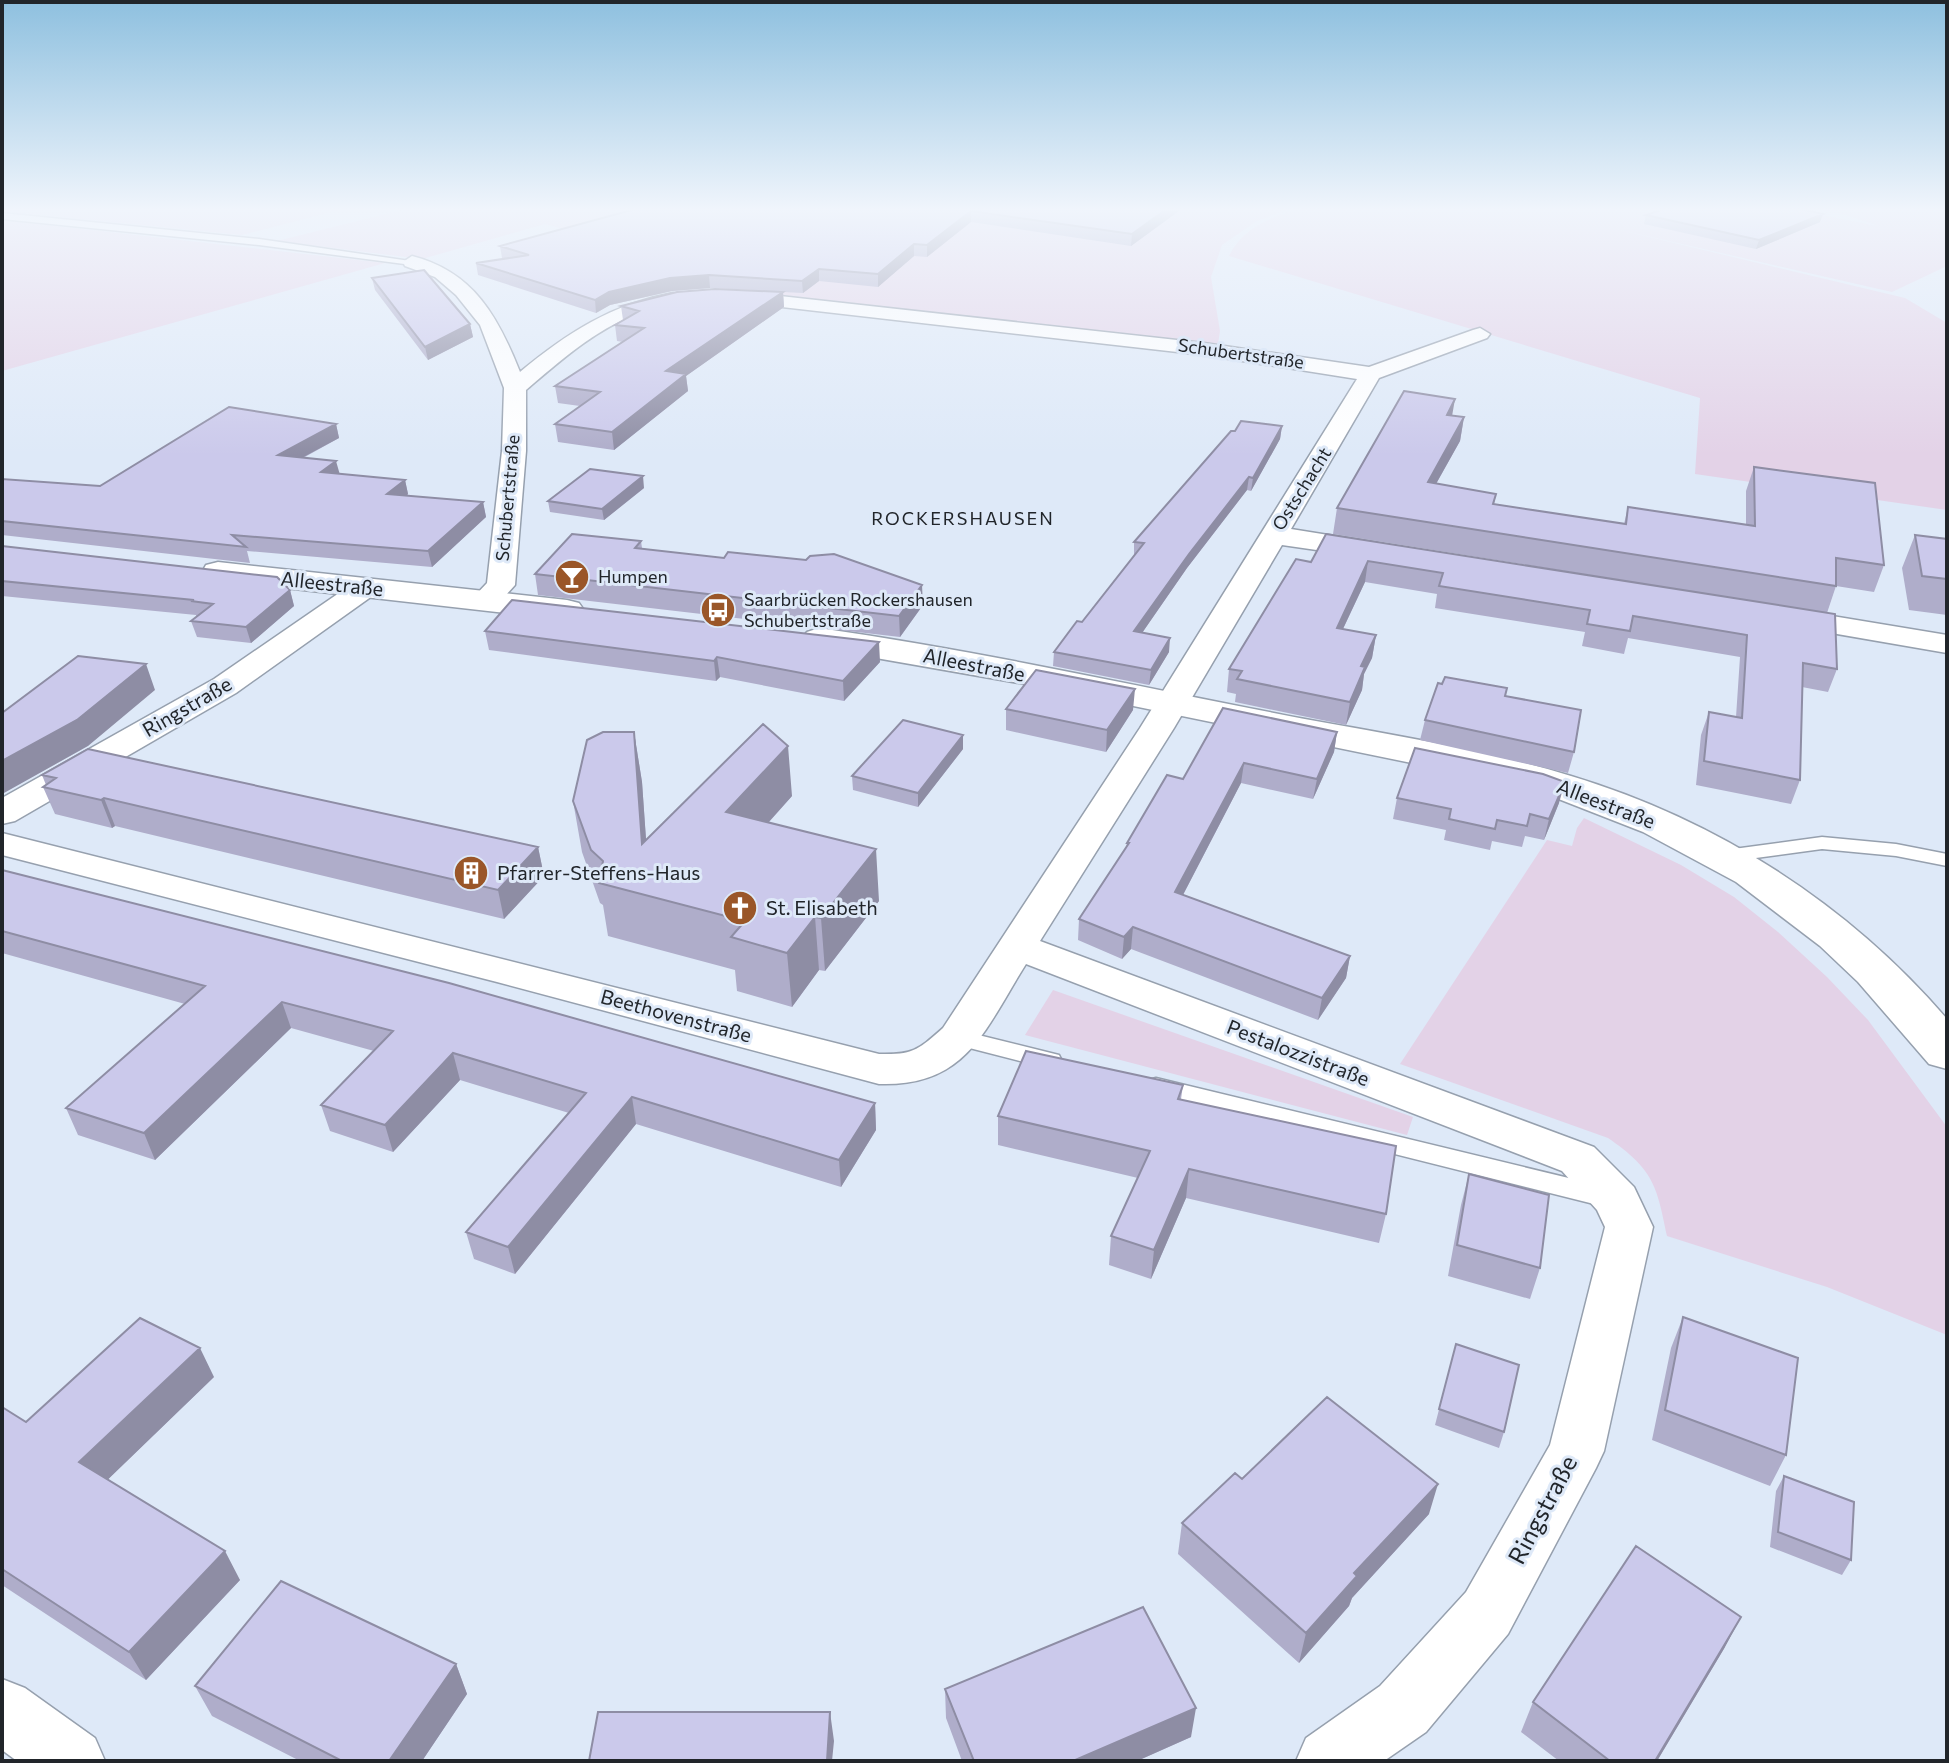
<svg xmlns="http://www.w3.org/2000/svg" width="1949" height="1763" font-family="Commissioner,sans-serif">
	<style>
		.green { fill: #e3d2e7 }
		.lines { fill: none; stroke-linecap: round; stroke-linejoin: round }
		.service-casing { stroke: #96a0ae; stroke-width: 3 }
		.minor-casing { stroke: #96a0ae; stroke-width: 3 }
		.tertiary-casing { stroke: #96a0ae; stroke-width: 3 }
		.service { fill: #fff; fill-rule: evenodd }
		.minor { fill: #fff; fill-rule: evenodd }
		.tertiary { fill: #fff; fill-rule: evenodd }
		.wall { fill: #afadca }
		.shaded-wall { fill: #8e8da4 }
		.building { fill: #cbc9eb; stroke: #8e8da4; stroke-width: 2 }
		.labels { text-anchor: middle; stroke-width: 6; stroke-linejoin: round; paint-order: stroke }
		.far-street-label { font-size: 18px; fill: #21252a; stroke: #dee9f8 }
		.far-neighbourhood-label { font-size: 18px; letter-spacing: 2px; fill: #21252a; stroke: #dee9f8 }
		.far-poi-label { font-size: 18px; fill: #21252a; stroke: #dee9f8; text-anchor: start }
		.street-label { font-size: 20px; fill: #21252a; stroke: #dee9f8 }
		.poi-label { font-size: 20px; fill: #21252a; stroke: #dee9f8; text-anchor: start }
		.near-street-label { font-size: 24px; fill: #21252a; stroke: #dee9f8 }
	</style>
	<rect width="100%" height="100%" fill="#dee9f8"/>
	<path class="green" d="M2 208H347L242 235 2 211Z
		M410 208H1293L1257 221 1222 245 1211 277 1220 331 1218 344 799 297 715 291 746 279 545 224 422 259 277 241Z
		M1303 208H1786L1878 226 1846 215 1812 208H1947V266L1892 292 1603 226 1905 298 1947 323V510L1695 474 1700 398 1229 256C1243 227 1273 216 1303 208Z
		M2 220 385 263 2 371Z
		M1584 818 1681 865 1734 897 1778 932 1827 977 1868 1020 1947 1127V1335L1827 1287 1667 1236C1657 1185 1653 1169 1608 1138L1400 1064 1547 840 1572 846 1577 828Z
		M1053 990 1413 1117 1407 1135 1025 1035Z"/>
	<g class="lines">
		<g class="service-casing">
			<path id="service" d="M2 213 259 239 417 262 412 265 259 245 2 219Z
				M1822 837 1896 844 1947 854V866L1896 856 1822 849 1726 862 1716 856 1726 850Z
				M958 1030 1059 1055 1062 1061 1059 1067 1051 1069 950 1043 947 1038 950 1033Z
				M1156 1078 1606 1187 1615 1190 1619 1197 1615 1204 1606 1207 1148 1092 1144 1086 1148 1080Z"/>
		</g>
		<g class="minor-casing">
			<path id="minor" d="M412 256C474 272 498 317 520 372 567 333 612 304 673 293L683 299 680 303C665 307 651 309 637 314 594 330 560 361 526 390V451L515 585 495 607 485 610 475 607 470 601 487 583 502 451 504 388 480 325 456 295 435 277 405 266 403 262Z
				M735 291 1204 343 1369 367 1473 330 1480 328 1490 334 1487 338 1379 378 1291 529 1372 542 1382 544 1386 550 1382 556 1372 558 1282 545 1174 728 1040 941 1594 1147 1634 1187 1653 1227 1604 1451 1596 1468 1508 1634 1426 1732 1384 1761H1296L1306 1738 1380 1686 1466 1592 1550 1445 1605 1227 1597 1210 1562 1171 1026 964C985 1029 967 1087 879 1084L497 982 2 855V833L879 1054C913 1055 918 1050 943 1028L1140 728 1357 379 1204 355 728 301 725 297Z
				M365 579 375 582 379 588 375 594 236 693 15 821 2 824V798L214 679 355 582Z
				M1784 608 1947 635V653L1773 623 1769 617 1773 611Z
				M2 1679 25 1688 95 1738 105 1761H17L2 1750Z"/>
		</g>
		<g class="tertiary-casing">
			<path id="tertiary" d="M218 562 567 600 579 603 584 610 579 617 567 620 206 579 202 572 206 565Z
				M819 628C967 649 1113 681 1259 710 1363 731 1470 745 1571 776 1717 820 1848 904 1947 1019V1069L1929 1064 1858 982 1820 946 1736 882 1643 832 1556 798 1475 776 1036 686 807 646 801 639 807 632Z"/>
		</g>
		<use href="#service" class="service"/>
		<use href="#minor" class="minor"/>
		<use href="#tertiary" class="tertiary"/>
	</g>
	<path class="wall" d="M639 208H1183L1131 246 971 222 927 257 914 256 878 287 819 281 803 293 783 292 784 307 686 376 688 391 614 450 558 442 555 424 580 406 558 403 555 386 623 342 617 341 615 325 623 320 621 306 753 290 710 288 672 291 610 305 596 313 478 275 476 263 504 259 502 258 500 246Z
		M1646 215 1820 222 1756 249 1644 224Z
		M372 278 470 324 473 337 428 360 375 290Z
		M1452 416 1464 417 1460 441 1436 484 1496 494 1494 504 1624 524 1628 507 1746 525V491L1754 467 1884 565 1874 592 1836 586 1827 613 1333 534 1337 508Z
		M336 424 339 438 303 458 340 474 405 480 408 494 407 496 483 502 486 517 432 567 247 551 250 563 2 535V479L100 486Z
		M1282 426 1280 439 1251 491 1247 490 1187 568 1142 633 1169 652 1149 685 1053 666 1054 652 1082 622 1134 556V542L1235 431Z
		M644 488 604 520 550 512 548 501Z
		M1326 534 1835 614 1837 669 1828 692 1802 687 1800 780 1791 804 1696 785 1701 735 1709 712 1736 717 1740 657 1628 638 1624 654 1582 646 1585 632 1435 608 1437 594 1365 582 1343 629 1376 635 1372 658 1364 674 1362 690 1346 725 1235 702 1236 694 1227 692 1229 669 1311 562Z
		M1915 535 1947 539V615L1909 610 1902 568Z
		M641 541 642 548 923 605 900 637 538 595 535 574Z
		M2 546 290 590 294 606 251 643 197 637 191 621 196 617V615L2 596Z
		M485 631 880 662 844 701 720 677 716 681 489 650Z
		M1505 696 1574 752 1568 773 1420 740 1425 720Z
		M1006 709 1133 710 1106 752 1006 730Z
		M634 732 642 782 646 840 792 796 769 822 879 901 825 971 819 970 792 1007 737 991 735 970 608 936 603 905 600 903 582 852 573 801Z
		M1337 732 1334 752 1313 799 1241 783 1183 895 1350 956 1346 978 1318 1020 1131 949 1122 959 1078 940 1079 919 1126 848 1127 843 1183 779Z
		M963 735V749L918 807 853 790 852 776Z
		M42 775 538 847 544 876 504 919 115 826 112 828 55 814 43 787 46 785Z
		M1397 798 1559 803 1544 840 1525 836 1522 847 1492 841 1490 850 1444 840 1446 830 1393 819Z
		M2 870 875 1103 876 1130 841 1187 636 1124 515 1274 474 1259 466 1232 569 1113 460 1080 393 1152 330 1131 321 1105 374 1051 291 1028 155 1160 78 1135 66 1108 185 1004 2 953Z
		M1183 1085 1181 1099 1386 1214 1379 1243 1186 1198 1151 1279 1109 1265 1111 1236 1138 1178 998 1145V1116Z
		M1469 1174 1540 1268 1530 1299 1448 1276 1461 1205Z
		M1683 1317 1786 1455 1770 1486 1652 1440 1671 1348Z
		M1456 1344 1504 1432 1499 1448 1435 1425Z
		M214 1377 108 1479 240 1580 146 1680 2 1585V1407L26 1422Z
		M1784 1476 1851 1560 1842 1575 1770 1547 1776 1491Z
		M1242 1479 1429 1514 1352 1598 1349 1606 1299 1663 1178 1554 1182 1523Z
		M1725 1647 1657 1761H1559L1521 1732 1533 1702Z
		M456 1664 467 1694 422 1761H300L212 1716 195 1686Z
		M945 1689 1191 1737 1137 1761H962L946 1718Z"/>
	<path class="shaded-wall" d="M1168 208H1183L1131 246 1132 234Z
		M971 211V222L927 257V245Z
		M1823 214 1820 222 1756 249 1759 240Z
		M914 244V256L878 287V274Z
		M819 269V281L803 293 802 281Z
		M709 275 710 288 672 291 610 305 596 313 595 300 609 292 670 278Z
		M783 292 784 307 686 376 688 391 614 450 612 432 666 371Z
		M470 324 473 337 428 360 425 347Z
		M1455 399 1451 422 1447 415Z
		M1464 417 1460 441 1423 507 1428 482Z
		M336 424 339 438 281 469 278 455Z
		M1282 426 1280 439 1251 491 1253 478Z
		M336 461 340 475 321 472Z
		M643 476 644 488 604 520 602 509Z
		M1249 477 1247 490 1187 568 1133 646 1134 631 1189 554Z
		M405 480 408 494 391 509 387 494Z
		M483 502 486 517 432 567 428 551Z
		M1368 561 1365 582 1333 650 1337 628Z
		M922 585 923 605 900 637 899 616Z
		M290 590 294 606 251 643 246 627Z
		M1376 635 1372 658 1364 674 1362 690 1346 725 1350 702 1361 666Z
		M1170 638 1169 652 1149 685 1151 670Z
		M879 642 880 662 844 701 843 681Z
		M717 657 720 677 716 681 714 661Z
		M146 664 155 690 88 746 4 793 2 789V761Z
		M1135 689 1133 710 1106 752 1107 730Z
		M634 732 642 782 650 896 642 844Z
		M1337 732 1334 752 1313 799 1317 779Z
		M963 735V749L918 807V793Z
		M788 746 792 796 732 863 726 812Z
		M1244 763 1241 783 1173 914 1175 892Z
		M1565 782 1559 803 1544 840 1549 819Z
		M104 798 115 826 112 828 101 800Z
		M538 847 544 876 504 919 498 890Z
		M876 849 879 901 825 971 821 918Z
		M815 917 819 970 792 1007 787 953Z
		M1133 927 1131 949 1122 959 1124 937Z
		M1350 956 1346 978 1318 1020 1322 998Z
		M282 1002 291 1028 155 1160 144 1133Z
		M453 1053 460 1080 393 1152 385 1125Z
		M632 1097 636 1124 515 1274 508 1247Z
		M875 1103 876 1130 841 1187 839 1160Z
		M1189 1169 1186 1198 1151 1279 1154 1250Z
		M200 1348 214 1377 96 1491 79 1462Z
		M1438 1484 1429 1514 1352 1598 1349 1606 1299 1663 1306 1633 1354 1573Z
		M225 1551 240 1580 146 1680 129 1652Z
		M1741 1617 1725 1647 1657 1761H1655Z
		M456 1664 467 1694 422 1761H389Z
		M1196 1708 1191 1737 1137 1761H1073Z
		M830 1712 834 1741 832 1761H827Z"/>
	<path class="building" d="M639 208H1168L1132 234 971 211 927 245 914 244 878 274 819 269 802 281 709 275 670 278 609 292 595 300 476 263 529 255 500 246Z
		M1667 208H1797L1823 214 1759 240 1646 215Z
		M424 270 470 324 425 347 372 278Z
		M715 289 783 292 666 371 686 374 612 432 555 424 600 392 555 386 644 328 615 325 639 311 621 306 677 292Z
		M1404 391 1455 399 1447 415 1464 417 1428 482 1496 494 1493 504 1626 524 1628 507 1755 526 1754 467 1875 483 1884 565 1836 558V586L1337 508Z
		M229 407 336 424 278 455 336 461 321 472 405 480 387 494 483 502 428 551 232 535 246 547 2 521V479L100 486Z
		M1241 421 1282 426 1253 478 1249 477 1189 554 1134 631 1170 638 1151 670 1054 652 1077 621 1082 622 1144 543 1134 542 1231 431H1235Z
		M590 469 643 476 602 509 548 501Z
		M572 534 641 541 635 548 724 558 728 552 806 560 810 556 834 554 922 585 899 616 535 574Z
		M1326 534 1835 614 1837 669 1803 663 1800 780 1704 761 1709 712 1742 718 1747 635 1633 616 1630 631 1587 624 1590 610 1439 586 1443 573 1368 561 1337 628 1376 635 1361 666 1365 667 1350 702 1237 679 1242 671 1229 669 1296 559 1311 562Z
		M1915 535 1947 539V579L1922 576Z
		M2 546 277 577 290 590 246 627 191 621 213 604 191 601 194 600 2 581Z
		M512 600 879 642 843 681 717 657 714 661 485 631Z
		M78 656 146 664 77 720 2 761V713Z
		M1036 670 1135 689 1107 730 1006 709Z
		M1445 677 1507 688 1505 696 1581 710 1574 752 1425 720 1438 683 1442 684Z
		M1223 708 1337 732 1317 779 1244 763 1175 892 1350 956 1322 998 1133 927 1124 937 1079 919 1129 843H1127L1167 775 1183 779Z
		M903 720 963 735 918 793 852 776Z
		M763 724 788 746 726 812 876 849 821 918 815 917 787 953 731 937 745 921 599 883 603 861 591 850 573 801 587 740 603 732H634L642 844Z
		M1415 748 1543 774 1565 782 1549 819 1530 814 1527 826 1497 820 1495 829 1449 819 1451 809 1397 798Z
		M88 749 538 847 498 890 104 798 101 800 43 787 56 778 42 775Z
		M2 870 449 983 875 1103 839 1160 632 1097 508 1247 466 1232 586 1093 453 1053 385 1125 321 1105 393 1031 282 1002 144 1133 66 1108 205 986 2 931Z
		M1026 1051 1183 1085 1178 1099 1396 1146 1386 1214 1189 1169 1154 1250 1111 1236 1150 1151 998 1116Z
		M1469 1174 1549 1195 1540 1268 1457 1245Z
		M1683 1317 1798 1358 1786 1455 1665 1410Z
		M140 1318 200 1348 79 1462 225 1551 129 1652 2 1569V1407L26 1422Z
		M1456 1344 1519 1365 1504 1432 1439 1409Z
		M1327 1397 1438 1484 1354 1573 1357 1576 1306 1633 1182 1523 1235 1473 1242 1479Z
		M1784 1476 1854 1502 1851 1560 1778 1532Z
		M1636 1546 1741 1617 1655 1761H1610L1533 1702Z
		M281 1581 456 1664 389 1761H342L195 1686Z
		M1143 1607 1196 1708 1073 1761H974L945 1689Z
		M598 1712H830L827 1761H589Z"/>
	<linearGradient id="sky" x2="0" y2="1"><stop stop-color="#8ec0df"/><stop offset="0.46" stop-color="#f0f5fc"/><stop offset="1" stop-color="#f0f5fc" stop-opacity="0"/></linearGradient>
	<rect width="1949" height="455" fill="url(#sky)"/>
	<defs>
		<g id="bar-disc" transform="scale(1.8)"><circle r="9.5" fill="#9a5628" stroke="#dee9f8"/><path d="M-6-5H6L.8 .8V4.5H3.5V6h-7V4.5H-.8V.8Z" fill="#fff"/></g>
		<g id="bus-disc" transform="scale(1.8)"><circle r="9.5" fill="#9a5628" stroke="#dee9f8"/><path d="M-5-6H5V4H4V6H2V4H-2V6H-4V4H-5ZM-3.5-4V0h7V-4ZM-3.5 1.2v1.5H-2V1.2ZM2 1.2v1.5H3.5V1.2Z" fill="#fff"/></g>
		<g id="building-disc" transform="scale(1.8)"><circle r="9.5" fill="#9a5628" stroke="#dee9f8"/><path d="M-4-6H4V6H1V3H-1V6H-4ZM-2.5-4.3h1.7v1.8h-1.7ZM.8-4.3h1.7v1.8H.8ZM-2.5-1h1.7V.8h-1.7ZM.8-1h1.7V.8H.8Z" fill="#fff"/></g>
		<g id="church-disc" transform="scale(1.8)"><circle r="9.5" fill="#9a5628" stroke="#dee9f8"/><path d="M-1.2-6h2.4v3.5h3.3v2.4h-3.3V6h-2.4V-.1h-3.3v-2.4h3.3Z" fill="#fff"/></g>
	</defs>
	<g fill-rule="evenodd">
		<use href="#bar-disc" x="572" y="577"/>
		<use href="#bus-disc" x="718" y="610"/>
		<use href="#building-disc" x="471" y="873"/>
		<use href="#church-disc" x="740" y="908"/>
	</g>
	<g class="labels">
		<g class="far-street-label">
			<text transform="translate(1241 354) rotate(8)" y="6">Schubertstraße</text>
			<text transform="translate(1302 489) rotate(-58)" y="6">Ostschacht</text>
			<text transform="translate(508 498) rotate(-85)" y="6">Schubertstraße</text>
		</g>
		<g class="far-neighbourhood-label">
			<text x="963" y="525">ROCKERSHAUSEN</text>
		</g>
		<g class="far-poi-label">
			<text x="598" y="583">Humpen</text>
			<text x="744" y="606">Saarbrücken Rockershausen<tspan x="744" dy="21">Schubertstraße</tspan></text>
		</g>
		<g class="street-label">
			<text transform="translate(332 584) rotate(6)" y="7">Alleestraße</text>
			<text transform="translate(974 665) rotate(11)" y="7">Alleestraße</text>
			<text transform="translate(187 707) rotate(-30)" y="7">Ringstraße</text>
			<text transform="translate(1606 804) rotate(21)" y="7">Alleestraße</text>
			<text transform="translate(676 1016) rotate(15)" y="7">Beethovenstraße</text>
			<text transform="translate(1298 1053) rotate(21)" y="7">Pestalozzistraße</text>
		</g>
		<g class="poi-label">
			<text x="497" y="880">Pfarrer-Steffens-Haus</text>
			<text x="766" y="915">St. Elisabeth</text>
		</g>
		<g class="near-street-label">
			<text transform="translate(1543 1510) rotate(-62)" y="8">Ringstraße</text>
		</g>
	</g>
	<rect width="1949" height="1763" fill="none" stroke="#21252a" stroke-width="8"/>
</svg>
